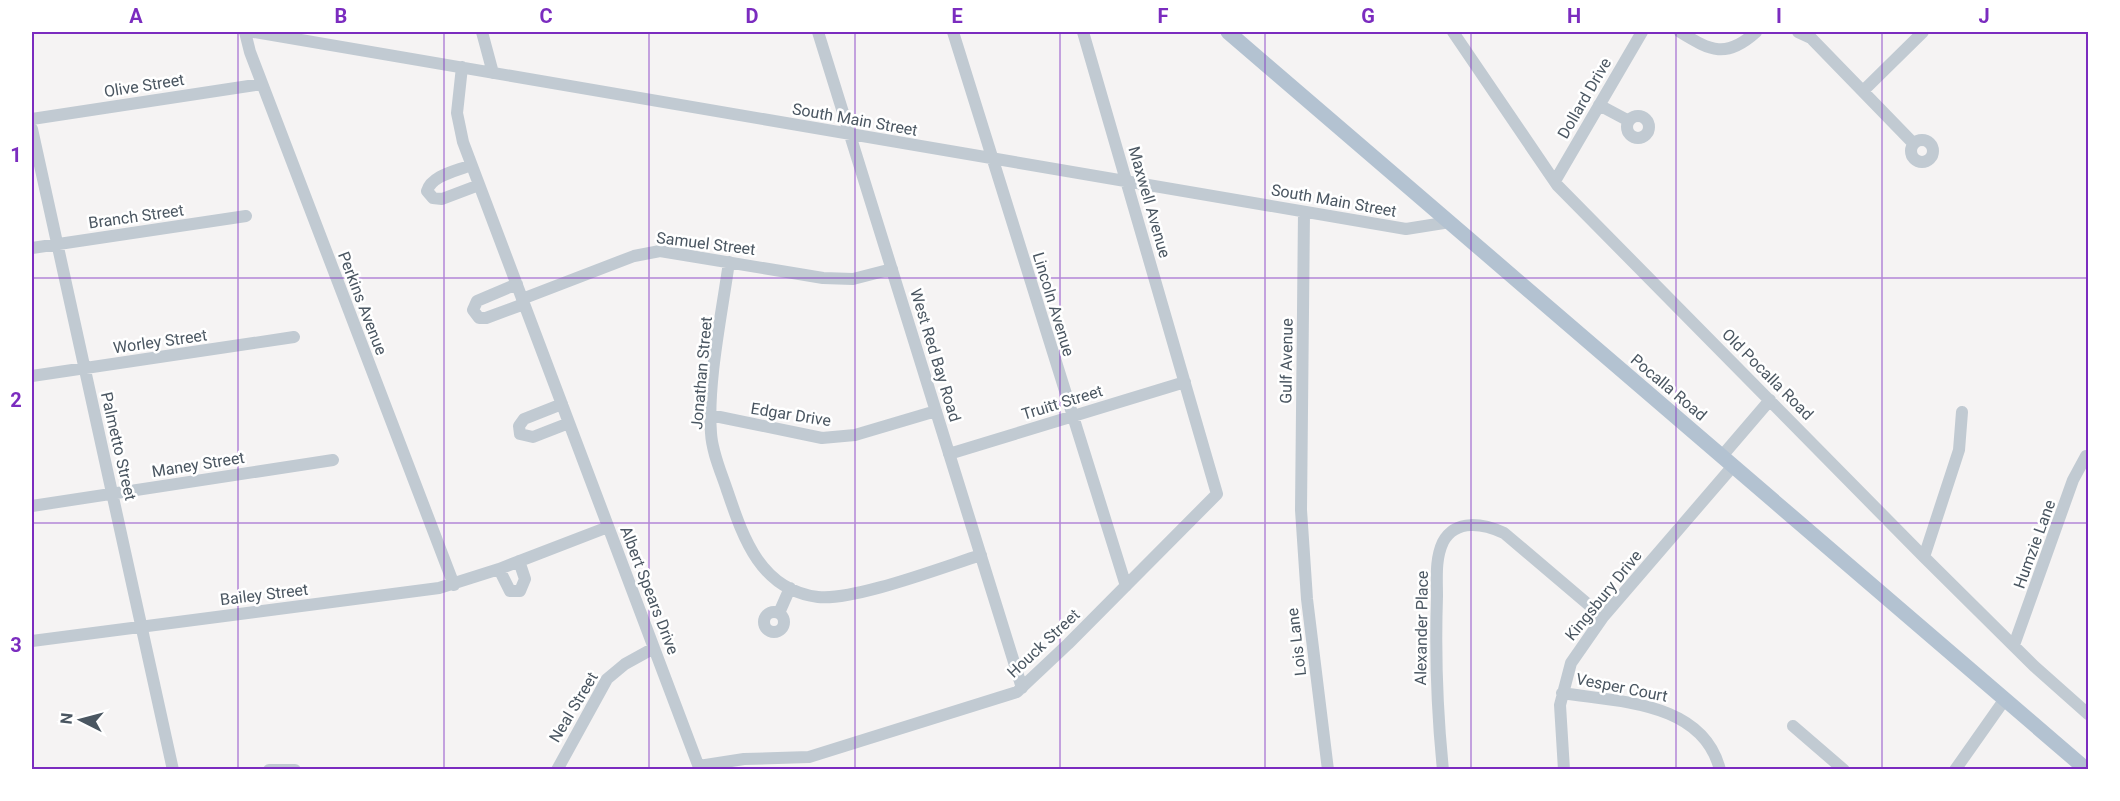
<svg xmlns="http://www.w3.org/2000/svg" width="2120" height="801" font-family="Roboto,sans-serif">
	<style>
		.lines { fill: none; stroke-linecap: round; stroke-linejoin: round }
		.minor { stroke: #c1cad2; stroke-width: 12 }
		.major { stroke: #b3c2d1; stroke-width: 15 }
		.grid { fill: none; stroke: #7b2cbf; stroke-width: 1.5; stroke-opacity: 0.55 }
		.labels { text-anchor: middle; stroke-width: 5; stroke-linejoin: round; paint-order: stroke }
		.street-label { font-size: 16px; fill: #4a5661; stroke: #fff }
		.neatline { fill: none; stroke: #7b2cbf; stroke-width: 2 }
		.grid-label { font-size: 20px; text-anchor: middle; font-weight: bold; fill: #7b2cbf }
	</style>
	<rect width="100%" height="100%" fill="#f5f3f3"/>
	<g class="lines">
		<path class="minor" d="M245 32 250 52 454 585
			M254 32 1406 229 1450 222
			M482 32 493 73
			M818 32 1022 688
			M953 32 1126 586
			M1453 32 1557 185 1924 557 2034 666 2088 714
			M1680 32C1711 51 1726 59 1756 32
			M1798 32 1811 38 1913 143
			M462 67 457 113 463 142 700 770
			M1863 91 1923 32
			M1599 105 1629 121
			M1627 127a11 11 0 1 1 22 0a11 11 0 1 1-22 0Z
			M32 119 262 84
			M32 129 173 770
			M1911 151a11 11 0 1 1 22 0a11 11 0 1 1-22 0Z
			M471 165C457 171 432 175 427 191L433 198 442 199 479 185
			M1555 181 1642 32
			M1304 212 1301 510 1307 599 1328 770
			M32 248 246 216
			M729 262C722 313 707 383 711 433 712 452 721 472 727 490 743 537 760 590 818 597 854 601 943 567 981 555
			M517 284 477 301 473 310 479 318H486L524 304
			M522 299 634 256 660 251 823 278 853 279 892 269
			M32 376 294 337
			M562 404 524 419 519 426 520 434 533 437 569 423
			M710 415 822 438 855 435 936 411
			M949 454 1185 382
			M1722 456 1770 400
			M32 506 333 460
			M1924 557 1959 450 1962 412
			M499 569 510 591H520L525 579 519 561
			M764 622a10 10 0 1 1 20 0a10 10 0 1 1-20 0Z
			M779 613 790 588
			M32 641 439 588 499 569 608 527
			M2014 645 2073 480 2086 456
			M1562 693C1618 702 1703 701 1720 770
			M1793 726 1844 770
			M699 766 744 759 809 757 1017 692 1068 644 1217 494 1083 32
			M269 770H295
			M557 770 607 679 625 664 654 648
			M1443 770C1437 711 1435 655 1437 596 1437 578 1435 559 1443 542 1456 518 1484 524 1504 533L1603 617
			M1564 770 1560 705 1571 663 1603 617 1733 466
			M1955 770 2005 699"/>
		<path class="major" d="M1228 32 2087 770"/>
	</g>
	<path class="grid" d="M238 32V770M444 32V770M649 32V770M855 32V770M1060 32V770M1265 32V770M1471 32V770M1676 32V770M1882 32V770M32 278H2088M32 523H2088"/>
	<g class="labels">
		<g class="street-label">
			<text transform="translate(144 85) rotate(-9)" y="6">Olive Street</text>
			<text transform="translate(1584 98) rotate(-60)" y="6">Dollard Drive</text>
			<text transform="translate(855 119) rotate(10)" y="6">South Main Street</text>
			<text transform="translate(1334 200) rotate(10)" y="6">South Main Street</text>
			<text transform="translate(1150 202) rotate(74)" y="6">Maxwell Avenue</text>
			<text transform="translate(136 216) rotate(-8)" y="6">Branch Street</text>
			<text transform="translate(706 243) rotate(7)" y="6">Samuel Street</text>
			<text transform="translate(363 303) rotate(69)" y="6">Perkins Avenue</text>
			<text transform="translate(1054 304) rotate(73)" y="6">Lincoln Avenue</text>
			<text transform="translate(160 341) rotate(-8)" y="6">Worley Street</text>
			<text transform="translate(936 355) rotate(73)" y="6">West Red Bay Road</text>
			<text transform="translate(1286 361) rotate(-89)" y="6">Gulf Avenue</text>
			<text transform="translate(701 373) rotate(-85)" y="6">Jonathan Street</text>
			<text transform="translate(1768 374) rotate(45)" y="6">Old Pocalla Road</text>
			<text transform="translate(1669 387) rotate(40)" y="6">Pocalla Road</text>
			<text transform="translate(1062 402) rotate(-17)" y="6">Truitt Street</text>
			<text transform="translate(791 414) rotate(9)" y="6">Edgar Drive</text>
			<text transform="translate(119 446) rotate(77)" y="6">Palmetto Street</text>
			<text transform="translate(198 464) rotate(-9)" y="6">Maney Street</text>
			<text transform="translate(2034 544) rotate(-70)" y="6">Humzie Lane</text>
			<text transform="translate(650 590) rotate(69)" y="6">Albert Spears Drive</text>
			<text transform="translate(264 594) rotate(-7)" y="6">Bailey Street</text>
			<text transform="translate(1603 595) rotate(-51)" y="6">Kingsbury Drive</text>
			<text transform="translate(1421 628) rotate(-89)" y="6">Alexander Place</text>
			<text transform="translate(1296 642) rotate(-97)" y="6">Lois Lane</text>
			<text transform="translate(1043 643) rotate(-43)" y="6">Houck Street</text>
			<text transform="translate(1622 687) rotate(11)" y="6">Vesper Court</text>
			<text transform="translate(573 707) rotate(-59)" y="6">Neal Street</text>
		</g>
	</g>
	<rect width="2120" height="801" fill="none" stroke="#ffffff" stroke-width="66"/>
	<g transform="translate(81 720) rotate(276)" stroke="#ffffff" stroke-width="4.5" paint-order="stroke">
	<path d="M0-4.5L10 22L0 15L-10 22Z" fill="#4a5661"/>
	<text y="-9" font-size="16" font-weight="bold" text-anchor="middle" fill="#4a5661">N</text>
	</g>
	<rect x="33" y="33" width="2054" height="735" class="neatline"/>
	<g class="grid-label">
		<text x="136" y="23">A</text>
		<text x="341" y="23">B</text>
		<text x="546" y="23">C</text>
		<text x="752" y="23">D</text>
		<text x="957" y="23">E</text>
		<text x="1163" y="23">F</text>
		<text x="1368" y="23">G</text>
		<text x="1574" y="23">H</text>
		<text x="1779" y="23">I</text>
		<text x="1984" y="23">J</text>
		<text x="16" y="162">1</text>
		<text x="16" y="407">2</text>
		<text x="16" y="652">3</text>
	</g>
</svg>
